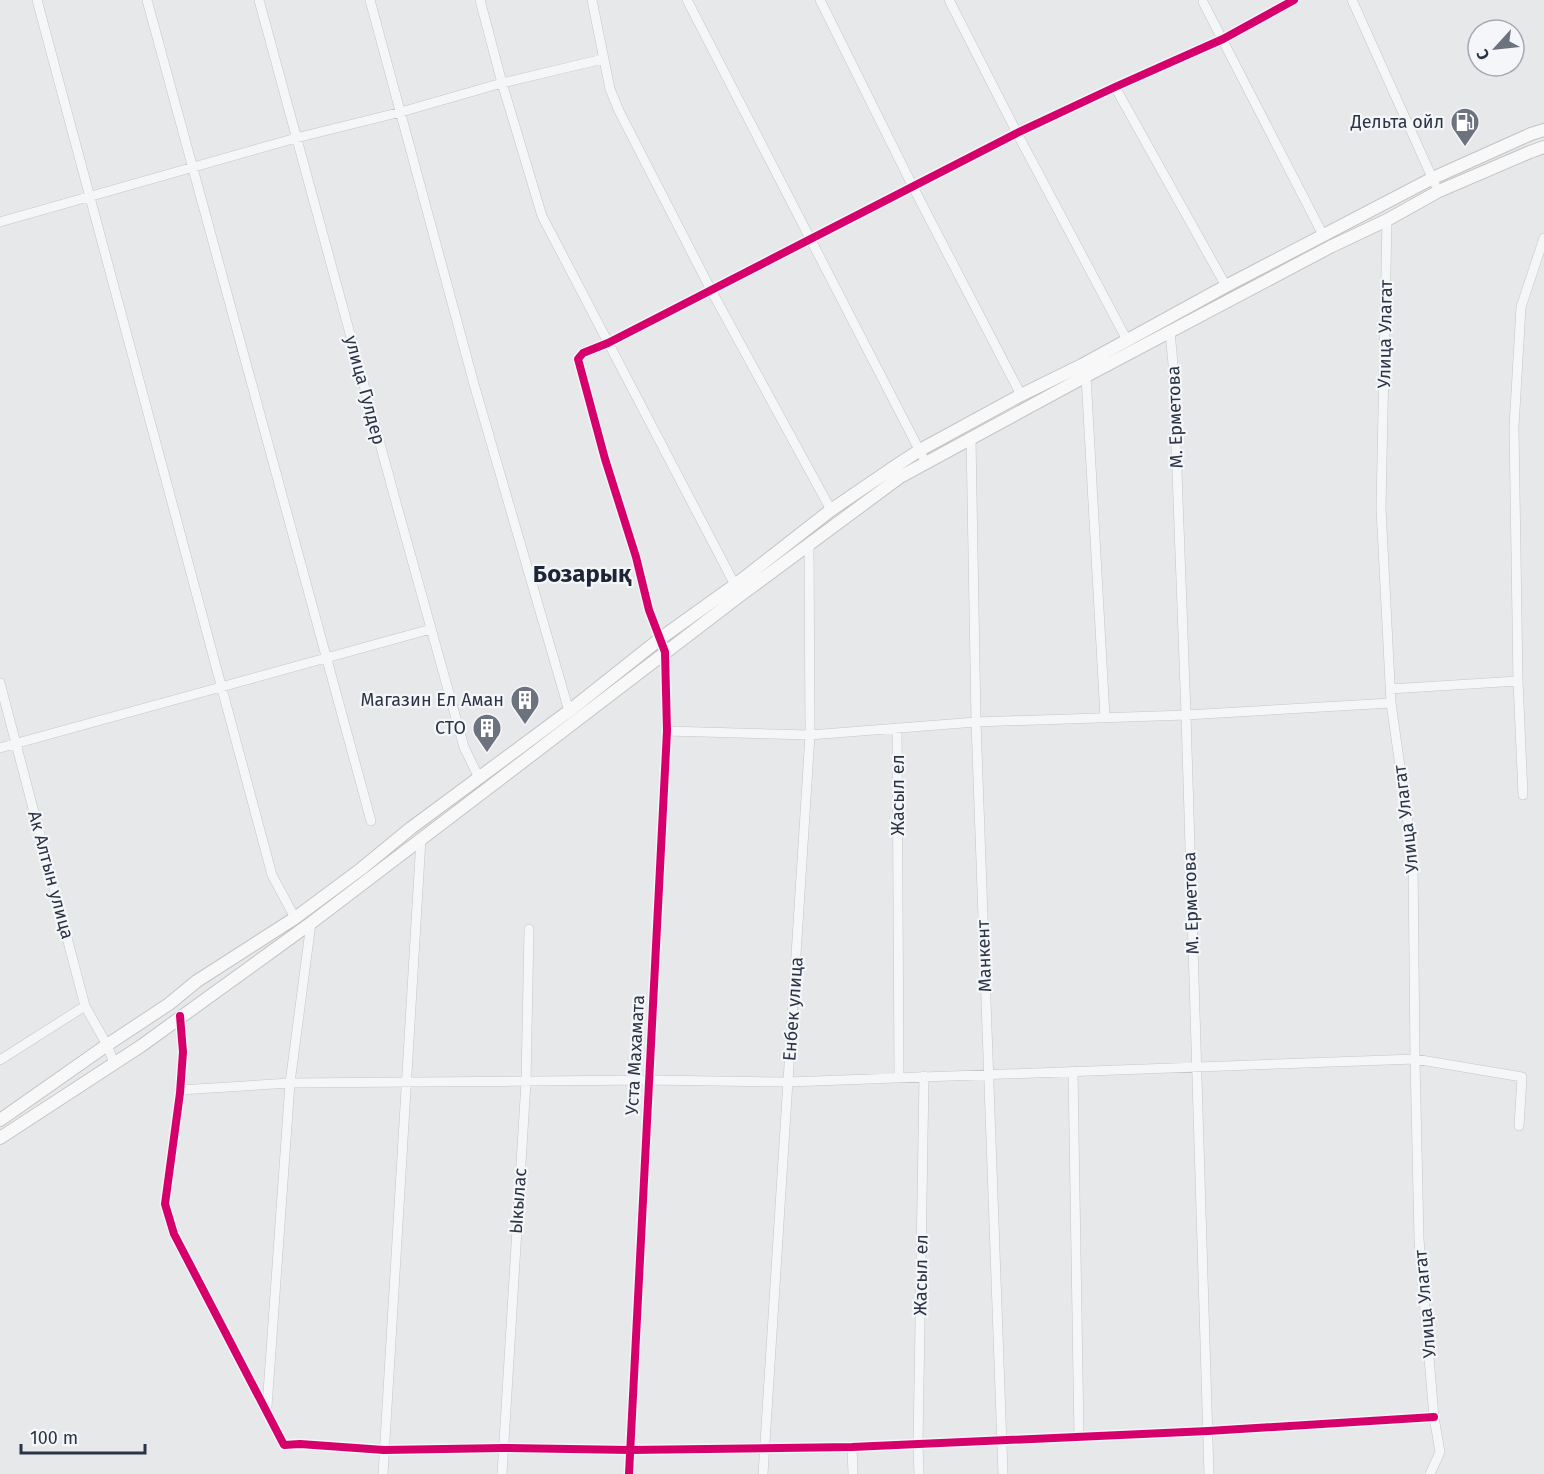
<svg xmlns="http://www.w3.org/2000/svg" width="1544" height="1474" font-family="'Fira Sans',sans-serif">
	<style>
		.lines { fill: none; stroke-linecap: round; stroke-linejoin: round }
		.minor-casing { stroke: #c4c6c8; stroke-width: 10 }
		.major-casing { stroke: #c2c5c8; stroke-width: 14 }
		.minor { stroke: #f5f6f7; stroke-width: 9 }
		.major { stroke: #f8f8f8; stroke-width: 12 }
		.cycleway-casing { stroke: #f4f6f9; stroke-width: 11 }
		.cycleway { stroke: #d6006c; stroke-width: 8 }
		.labels { text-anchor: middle; stroke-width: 4.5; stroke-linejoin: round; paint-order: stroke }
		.poi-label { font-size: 18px; fill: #2b3445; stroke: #f4f6f9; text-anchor: end }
		.street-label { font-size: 18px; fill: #2b3445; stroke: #f4f6f9 }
		.district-label { font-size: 24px; font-weight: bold; fill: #1d2536; stroke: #f4f6f9 }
	</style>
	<rect width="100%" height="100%" fill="#e6e8ea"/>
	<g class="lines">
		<g class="minor-casing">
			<path id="minor" d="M37 0 272 875 295 918
				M147 0 371 821
				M259 0 397 506 464 747 479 778
				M370 0 474 384 569 711
				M480 0 502 83 542 216 735 585
				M592 0 610 89 619 111 711 290 831 510
				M687 0 926 463
				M820 0 913 187 1021 395
				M949 0 1017 133 1127 340
				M1352 0 1435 184
				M1203 2 1323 235
				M1115 87 1226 286
				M1387 220 1381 508 1391 703 1413 858 1415 1059 1419 1239 1434 1417 1440 1452 1430 1474
				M0 222 296 138 401 112 502 83 603 59
				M1170 331 1173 364 1186 715 1209 1474
				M1086 376 1105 717
				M971 438 976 722 1003 1474
				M0 683 85 1006 107 1045 114 1063
				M1390 689 1518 681
				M897 728 899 1077
				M667 731 810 735 976 722 1186 715 1391 703
				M0 748 431 629
				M1523 795 1518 681 1514 427 1521 307 1544 238
				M180 1016 183 1052 180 1093 165 1204 174 1234 284 1445 300 1444 384 1450 503 1448 630 1450 852 1447 1208 1431 1434 1417
				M0 1060 85 1006
				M1073 1071 1079 1437
				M180 1090 290 1083 648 1080 788 1082 1415 1059 1522 1077 1519 1126
				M267 1407 290 1083 311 923
				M852 1447 853 1474
				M383 1474 421 839
				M502 1474 526 1082 529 929
				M629 1474 667 731 665 652 649 610 636 557 605 459 578 359 583 353 608 343 1017 133 1115 87 1223 39 1294 0
				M763 1474 810 735 809 544
				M919 1474 918 1445 924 1076"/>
		</g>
		<g class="major-casing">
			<path id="major" d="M0 1120 107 1045 169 1004 197 981 295 918 361 869 411 828 569 711 661 638 735 585 831 510 897 465 920 450 1021 395 1082 365 1226 286 1433 178 1531 134 1544 130
				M0 1138 141 1046 311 923 487 789 742 594 900 477 1086 376 1330 247 1387 220 1439 191 1530 152 1544 147"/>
		</g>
		<use href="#minor" class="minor"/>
		<use href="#major" class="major"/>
		<g class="cycleway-casing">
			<path id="cycleway" d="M180 1016 183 1052 180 1093 165 1204 174 1234 284 1445 300 1444 384 1450 503 1448 630 1450 852 1447 1208 1431 1434 1417
				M629 1474 667 731 665 652 649 610 636 557 605 459 578 359 583 353 608 343 1017 133 1115 87 1223 39 1294 0"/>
		</g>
		<use href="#cycleway" class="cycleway"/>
	</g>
	<defs>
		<g id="fuel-pin" transform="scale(1.5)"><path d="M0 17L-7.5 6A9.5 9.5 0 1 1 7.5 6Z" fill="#6c737f" stroke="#f4f6f9"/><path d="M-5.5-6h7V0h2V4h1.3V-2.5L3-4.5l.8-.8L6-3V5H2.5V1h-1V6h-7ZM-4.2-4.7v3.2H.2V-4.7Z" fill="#fff"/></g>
		<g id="building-pin" transform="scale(1.5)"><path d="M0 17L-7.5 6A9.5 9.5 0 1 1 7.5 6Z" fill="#6c737f" stroke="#f4f6f9"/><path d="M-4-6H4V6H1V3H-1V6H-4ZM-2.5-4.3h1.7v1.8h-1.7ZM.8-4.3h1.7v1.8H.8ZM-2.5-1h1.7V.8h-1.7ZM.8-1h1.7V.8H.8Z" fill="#fff"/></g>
	</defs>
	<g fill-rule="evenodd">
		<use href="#fuel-pin" x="1465" y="122"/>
		<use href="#building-pin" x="525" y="700"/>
		<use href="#building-pin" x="487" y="728"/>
	</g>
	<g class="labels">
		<g class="poi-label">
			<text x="1444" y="128">Дельта ойл</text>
			<text x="504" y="706">Магазин Ел Аман</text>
			<text x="466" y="734">СТО</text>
		</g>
		<g class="street-label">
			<text transform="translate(1385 334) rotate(-89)" y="6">Улица Улагат</text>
			<text transform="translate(365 390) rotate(75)" y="6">улица Гулдер</text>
			<text transform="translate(1175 417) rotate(-92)" y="6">М. Ерметова</text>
			<text transform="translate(898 795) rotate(-90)" y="6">Жасыл ел</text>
			<text transform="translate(1406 819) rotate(-97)" y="6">Улица Улагат</text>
			<text transform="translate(51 875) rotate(75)" y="6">Ак Алтын улица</text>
			<text transform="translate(1191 903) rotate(-92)" y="6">М. Ерметова</text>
			<text transform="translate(984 956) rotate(-92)" y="6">Манкент</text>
			<text transform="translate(793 1009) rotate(-86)" y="6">Енбек улица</text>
			<text transform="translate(635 1055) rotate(-87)" y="6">Уста Махамата</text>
			<text transform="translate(518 1201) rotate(-86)" y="6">Ыкылас</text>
			<text transform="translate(921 1275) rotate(-89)" y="6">Жасыл ел</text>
			<text transform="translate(1425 1304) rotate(-95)" y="6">Улица Улагат</text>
		</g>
		<g class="district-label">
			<text x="582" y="582">Бозарық</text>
		</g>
	</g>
	<g transform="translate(1496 48) rotate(243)"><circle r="28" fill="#f4f6f9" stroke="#a4a8b1" stroke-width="1.5"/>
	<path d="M0-4.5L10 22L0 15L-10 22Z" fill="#6c737f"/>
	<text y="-9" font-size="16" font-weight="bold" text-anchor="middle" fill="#2b3445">С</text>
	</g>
	<path d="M21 1444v9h124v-9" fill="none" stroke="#2b3445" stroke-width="3"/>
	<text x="30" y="1444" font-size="18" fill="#2b3445" stroke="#f4f6f9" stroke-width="4.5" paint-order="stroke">100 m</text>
</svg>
